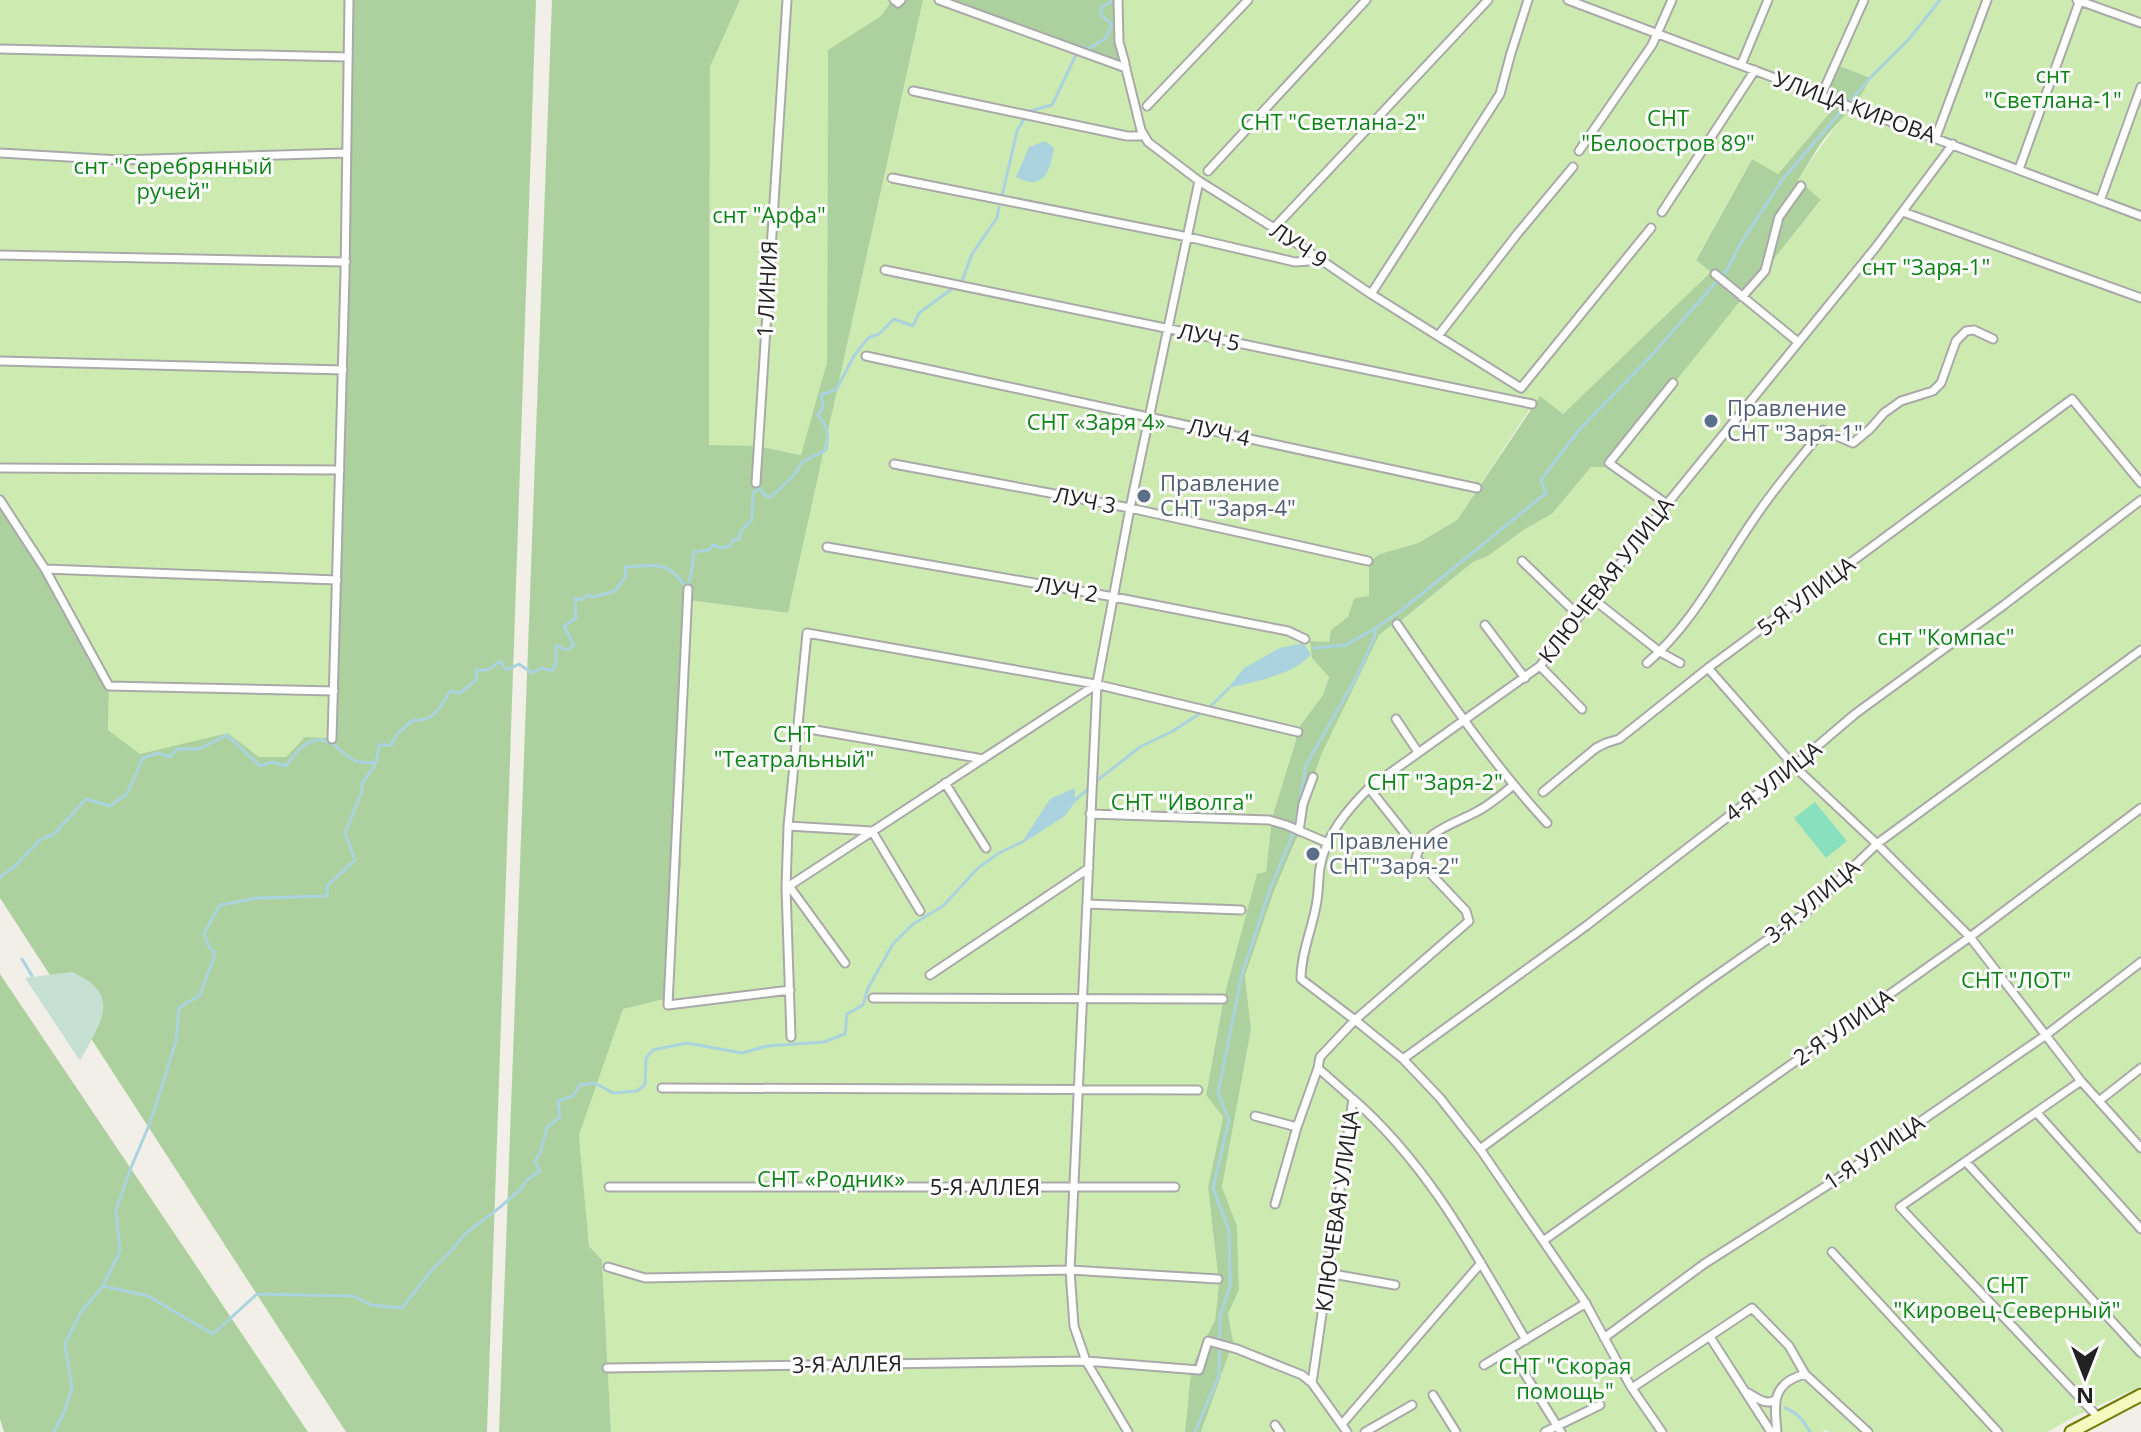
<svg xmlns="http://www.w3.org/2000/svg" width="2141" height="1432" font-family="'Open Sans',sans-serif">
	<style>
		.grass { fill: #cdebb0 }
		.forest { fill: #add19e }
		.wetland { fill: #c6e0d4 }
		.pitch { fill: #88e0be }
		.water { fill: #aad3df }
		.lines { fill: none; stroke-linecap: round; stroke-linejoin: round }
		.stream { stroke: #aad3df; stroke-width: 3 }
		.street-casing { stroke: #a9a9a9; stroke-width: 11 }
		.secondary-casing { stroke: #707d05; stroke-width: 15 }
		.street { stroke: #fff; stroke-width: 7 }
		.secondary { stroke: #f7fabf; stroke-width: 11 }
		.service-dot { fill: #5c6f8a; stroke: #fff; stroke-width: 3 }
		.labels { text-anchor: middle; stroke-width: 6; stroke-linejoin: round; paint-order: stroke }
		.park-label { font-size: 22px; fill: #0c8416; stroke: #fff }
		.street-label { font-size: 22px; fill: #222; stroke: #fff }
		.service-label { font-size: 22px; fill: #4e5e75; stroke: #fff; text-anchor: start }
	</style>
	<rect width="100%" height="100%" fill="#f2efe9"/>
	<path class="grass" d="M0 0H349L332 739 305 737 286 757H259L228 733 140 755 108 730 109 686 0 500Z
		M740 0H892L881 16 828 51 827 362 802 455 757 446H709L710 67Z
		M923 0H939L1119 42 1118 0H2141V1386L2076 1416 2047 1432H1829L1824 1430 1823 1432H1201L1231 1348 1233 1341 1228 1314 1239 1290 1237 1226 1222 1187 1251 1029 1245 976 1274 891 1296 842 1303 804 1323 751 1379 634 1389 627 1397 624 1473 562 1488 556 1525 529 1552 514 1591 467 1669 387 1821 201 1798 180C1820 145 1847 113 1870 79L1836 64 1838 103 1777 175 1751 160 1696 259 1712 272 1563 414 1540 397 1527 413 1457 520 1418 543 1380 554 1369 567V596L1354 598 1348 618 1331 630 1329 642 1312 658 1329 676 1323 695 1296 731V740L1272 818 1266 872 1224 997 1206 1095 1223 1117 1208 1187 1219 1284 1215 1320 1195 1360 1191 1372 1185 1432H611L602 1260 589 1246 579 1135 623 1008 677 805 687 600 788 613Z"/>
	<path class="forest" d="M349 0H536L487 1432H346L0 898V500L45 569 109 686 108 730 140 754 228 733 259 757H286L305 737 331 738Z
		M552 0H740L710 67 709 445 757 446 801 455 827 362 828 50 881 16 892 0H923L788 613 688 600 677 804 681 866 673 905 668 998 623 1009 579 1135 589 1246 602 1260 611 1432H499Z
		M939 0H1118L1119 42 1126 69Z
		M1835 64 1870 78C1859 105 1835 123 1819 146 1812 157 1805 169 1798 180L1821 200 1607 467H1591L1552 514 1525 529 1488 556 1473 562 1397 624 1389 627 1379 635 1323 751 1303 804 1300 831 1274 891 1245 976 1251 1029 1222 1187 1237 1226 1239 1290 1228 1314 1233 1341 1231 1348 1201 1432H1185L1191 1372 1195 1360 1215 1320 1219 1284 1208 1187 1223 1117 1206 1095 1224 997 1257 874 1266 872 1272 818 1296 740V731L1323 695 1329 677 1312 658 1310 641 1329 642 1331 630 1348 617 1354 598 1369 596V567L1373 559 1380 554 1418 543 1457 520 1540 396 1563 414 1711 272 1696 260 1752 159 1778 174 1838 103 1821 97Z
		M0 974 308 1432H4L0 1419Z"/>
	<path class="wetland" d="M72 972C124 995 100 1023 80 1061L25 978Z"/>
	<path class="pitch" d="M1815 802 1847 841 1826 858 1794 818Z"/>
	<path class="water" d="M1045 141 1054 148C1050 171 1044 192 1016 177L1029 147Z
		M1303 643 1311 654C1299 673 1250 683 1228 688L1244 668 1280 648Z
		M1075 788V802L1065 816 1020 845 1050 799Z"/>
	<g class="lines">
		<path class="stream" d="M1080 46 1088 49 1105 39 1112 24 1101 15V7L1111 2V0
			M1030 111 1052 105 1076 55
			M1002 196 1017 131 1024 119
			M962 281 972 254 997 218 999 207
			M1314 648 1346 645 1376 628
			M1212 705 1229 688
			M1094 783 1140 747 1173 731 1202 712
			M1073 802 1089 788
			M0 877 15 866 40 840 54 834 86 799 110 806 127 794 143 758 158 753 170 757 177 749H199L227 735 260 766 272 762 286 766C295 753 309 734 328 742 339 746 345 757 356 761 362 763 369 762 376 763
			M22 959 32 976
			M103 1286 148 1296 213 1334 257 1294 353 1296 371 1305 402 1308 430 1272 448 1254 465 1234 499 1208 521 1189 527 1180 540 1171 535 1161 541 1151 547 1127 560 1117 558 1101 573 1096 580 1085 595 1083 613 1093 637 1091 645 1085 646 1058 653 1050 687 1043 742 1053 767 1046 824 1042 845 1034 847 1014 863 1005 868 988 893 944 913 924 943 906 978 868 999 853 1022 842
			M1785 1408C1798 1413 1803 1420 1810 1432
			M54 1432 64 1412 72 1388 65 1344 81 1312 103 1286 120 1251 116 1210 130 1170 150 1123 163 1083 176 1041 179 1008 200 995 214 957V952L209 947 204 933 220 905 257 898 327 896V886L355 860 345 833 362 792V784L376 763 379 745H391L398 733 413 720C435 722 440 707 450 691L460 693 477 679 476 670H488L500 661 506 670 519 664 532 673 541 668 552 671 556 663V645L566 650 574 646 564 626 576 618 575 598 582 600 587 595 593 597 615 591 626 576 625 567C651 565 668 560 684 585H687C693 577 692 562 694 552L709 550 713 545 721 548 730 546 733 540 740 539C738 530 747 525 752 520L753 493 759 488 766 496 771 497 795 474 802 462 826 450C829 436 828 426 818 415L823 407 821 395 836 390 854 356 868 338 879 334 894 319 913 326 919 313 953 288
			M1195 1432 1219 1375 1220 1316 1230 1286 1229 1230 1213 1188 1229 1120 1218 1093 1242 974 1270 889 1291 839 1296 822 1306 765 1357 676 1374 638 1376 628 1403 609 1546 493 1541 480 1579 430 1650 357 1727 270 1741 243 1782 180 1870 78 1909 39 1940 0"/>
		<g class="street-casing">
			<path id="street" d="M894 0 898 3 901 0
				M939 0 1126 68
				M1118 0 1119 42 1125 63
				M1568 0 2141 216
				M2077 0 2141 23
				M0 49 347 57
				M1125 65 1141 130 1148 142 1199 181 1274 228 1371 294 1521 388 1651 228
				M1741 65 1768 0
				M913 91 1127 136H1143
				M1821 96 1864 0
				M1147 106 1248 0
				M1936 137 1987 0
				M1579 151 1652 45 1672 0
				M0 153 119 160 346 153
				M2019 169 2080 0
				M1208 171 1366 0
				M892 178 1188 237 1295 262 1322 260
				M2100 201 2141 87
				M1662 212 1755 70
				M1903 212 2141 298
				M1274 228 1488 0
				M0 255 346 262
				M885 270 1532 404
				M1715 274 1798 342
				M1371 294 1500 94 1511 53 1528 0
				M1742 297 1765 271 1779 217 1801 186
				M1438 336 1518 233 1573 167
				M866 356 1477 488
				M0 361 343 370
				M894 464 1130 508 1368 561
				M0 468 340 470
				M756 483 787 0
				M0 500 45 569 109 686 334 691
				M1667 504 1609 463 1673 383
				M827 547 1114 597 1288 631 1305 639
				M1522 561 1579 616
				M45 569 337 580
				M688 589 668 1005 790 990
				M1593 599 1660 652 1680 663
				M1397 624C1444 692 1490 761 1547 823
				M1485 625 1525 678
				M1647 663C1695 622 1722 564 1758 513 1778 484 1801 457 1823 430L1853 443 1870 429 1884 413 1901 401 1933 391 1941 383 1956 341 1966 331 1974 330 1993 339
				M1540 666 1582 709
				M1708 668 1794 766 1877 844 1970 937 2081 1081 2141 1148
				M1396 719 1418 752
				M798 727 983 759
				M332 739 345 274 349 0
				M945 783 986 848
				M1514 785C1502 794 1490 805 1476 812 1456 823 1422 832 1416 858L1466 911 1469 921 1355 1020 1403 1059 1440 1098 1480 1149 1585 1302 1631 1387 1662 1432
				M1369 788 1418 850
				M1543 792 1596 748 1606 743 1619 739 1708 668 2072 399 2141 483
				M1090 814 1269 820 1286 825 1328 843
				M788 826 872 831 920 911
				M1299 831 1303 804 1313 777
				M789 886 845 963
				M786 888 1097 684
				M1087 904 1241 910
				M930 975 1089 868
				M873 998 1223 999
				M791 1037 786 888 788 826 807 633 1095 684 1298 732
				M1403 1059 1586 926 1794 766 1855 714 2004 605 2141 500
				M2081 1081 1900 1207 2098 1417
				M662 1088 1198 1090
				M1353 1099C1429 1165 1476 1255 1526 1340
				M2099 1101 2141 1068
				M2037 1113 2141 1229
				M1255 1116 1297 1127
				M1480 1149 1704 984 1804 914 1878 843 2141 650
				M1966 1162 2141 1353
				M609 1187H1175
				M1275 1204 1297 1127 1318 1068
				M1543 1241 1970 937 2141 808
				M1832 1252 1998 1432
				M608 1267 645 1278 1070 1270 1218 1279
				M1327 1273 1395 1285
				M1710 1337 1771 1432
				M1604 1338 1704 1264 1831 1183 2046 1035 2141 962
				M1510 1350 1561 1432
				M1484 1365 1586 1303
				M607 1368 1086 1361 1199 1370 1208 1341 1237 1349 1302 1375 1312 1383 1347 1432
				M1312 1383 1353 1099 1318 1068 1320 1057 1355 1020 1301 979C1301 956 1310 934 1315 911 1319 895 1318 883 1320 868 1325 836 1347 810 1369 788L1540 666 1667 504 1876 247 1953 144
				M1632 1388 1752 1308 1789 1346 1805 1374 1868 1432
				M1748 1393C1756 1397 1766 1406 1775 1400
				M1433 1395 1456 1432
				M1342 1424 1481 1263
				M1275 1425 1280 1432
				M1128 1432 1086 1361 1074 1326 1070 1270 1097 684 1130 508 1199 181
				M1365 1432 1412 1405
				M1545 1432 1600 1405
				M1777 1432C1774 1402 1772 1383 1805 1374"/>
		</g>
		<g class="secondary-casing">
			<path id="secondary" d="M2071 1432 2141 1395"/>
		</g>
		<use href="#street" class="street"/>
		<use href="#secondary" class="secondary"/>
	</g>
	<g class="service-dot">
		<circle cx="1711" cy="421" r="8"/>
		<circle cx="1144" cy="496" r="8"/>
		<circle cx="1313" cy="854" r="8"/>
	</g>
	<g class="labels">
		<g class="park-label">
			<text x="2053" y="83">снт<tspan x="2053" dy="25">"Светлана-1"</tspan></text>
			<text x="1668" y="126">СНТ<tspan x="1668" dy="25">"Белоостров 89"</tspan></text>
			<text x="1333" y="130">СНТ "Светлана-2"</text>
			<text x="173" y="174">снт "Серебрянный<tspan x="173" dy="25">ручей"</tspan></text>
			<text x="769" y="223">снт "Арфа"</text>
			<text x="1926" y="275">снт "Заря-1"</text>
			<text x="1096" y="430">СНТ «Заря 4»</text>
			<text x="1946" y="645">снт "Компас"</text>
			<text x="794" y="742">СНТ<tspan x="794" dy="25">"Театральный"</tspan></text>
			<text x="1435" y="790">СНТ "Заря-2"</text>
			<text x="1182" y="810">СНТ "Иволга"</text>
			<text x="2016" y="988">СНТ "ЛОТ"</text>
			<text x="831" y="1187">СНТ «Родник»</text>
			<text x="2007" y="1293">СНТ<tspan x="2007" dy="25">"Кировец-Северный"</tspan></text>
			<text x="1565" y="1374">СНТ "Скорая<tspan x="1565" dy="25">помощь"</tspan></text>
		</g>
		<g class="street-label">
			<text transform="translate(1855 107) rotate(20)" y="8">УЛИЦА КИРОВА</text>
			<text transform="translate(1299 245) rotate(34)" y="8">ЛУЧ 9</text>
			<text transform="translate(767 289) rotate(-87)" y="8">1 ЛИНИЯ</text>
			<text transform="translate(1209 337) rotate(12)" y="8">ЛУЧ 5</text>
			<text transform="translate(1219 432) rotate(12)" y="8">ЛУЧ 4</text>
			<text transform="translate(1085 500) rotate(11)" y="8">ЛУЧ 3</text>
			<text transform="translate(1606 580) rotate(-52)" y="8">КЛЮЧЕВАЯ УЛИЦА</text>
			<text transform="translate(1067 589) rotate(10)" y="8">ЛУЧ 2</text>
			<text transform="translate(1806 596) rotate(-37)" y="8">5-Я УЛИЦА</text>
			<text transform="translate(1773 781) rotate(-38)" y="8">4-Я УЛИЦА</text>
			<text transform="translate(1812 901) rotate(-40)" y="8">3-Я УЛИЦА</text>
			<text transform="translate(1843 1027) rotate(-35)" y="8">2-Я УЛИЦА</text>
			<text transform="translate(1874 1152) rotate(-34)" y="8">1-Я УЛИЦА</text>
			<text x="985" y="1195">5-Я АЛЛЕЯ</text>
			<text transform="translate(1337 1211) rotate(-82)" y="8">КЛЮЧЕВАЯ УЛИЦА</text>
			<text transform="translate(847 1364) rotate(-1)" y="8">3-Я АЛЛЕЯ</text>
		</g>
		<g class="service-label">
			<text x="1727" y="416">Правление<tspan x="1727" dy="25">СНТ "Заря-1"</tspan></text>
			<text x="1160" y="491">Правление<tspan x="1160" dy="25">СНТ "Заря-4"</tspan></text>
			<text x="1329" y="849">Правление<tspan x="1329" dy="25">СНТ"Заря-2"</tspan></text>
		</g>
	</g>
	<g transform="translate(2085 1376) rotate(180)" stroke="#ffffff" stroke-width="6" paint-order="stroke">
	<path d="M0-6L14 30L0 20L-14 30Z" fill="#222222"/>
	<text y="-12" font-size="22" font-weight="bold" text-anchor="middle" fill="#222222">N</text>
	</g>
</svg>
